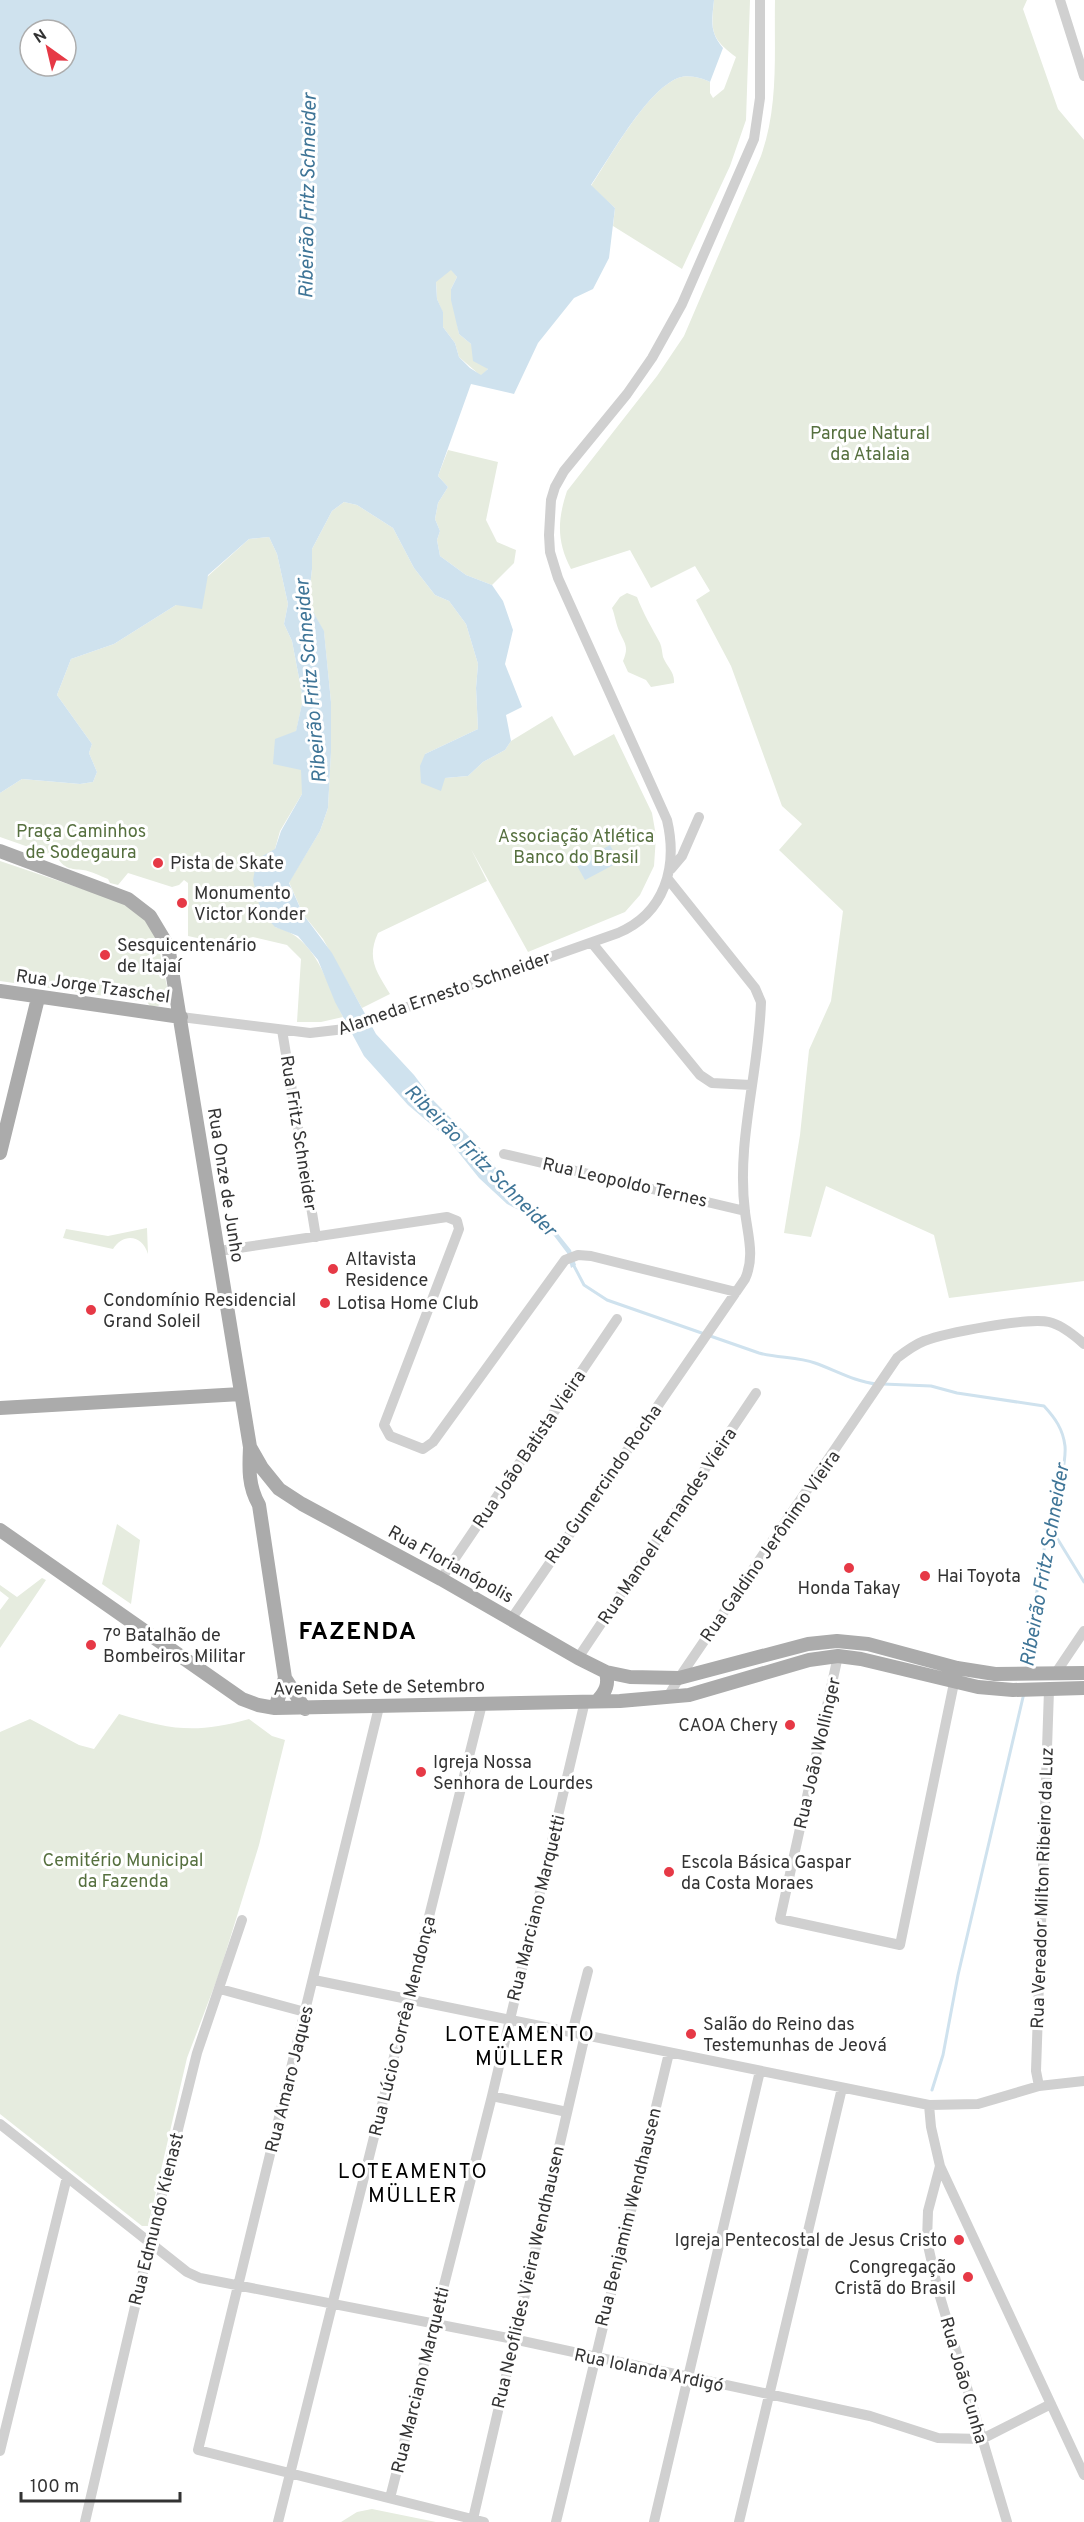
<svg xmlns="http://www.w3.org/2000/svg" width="1084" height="2522" font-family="Overpass,sans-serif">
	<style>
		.green { fill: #e6ecdf }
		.water { fill: #cfe2ee; fill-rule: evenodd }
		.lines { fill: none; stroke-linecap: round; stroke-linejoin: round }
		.stream { stroke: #cfe2ee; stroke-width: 3 }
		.minor { stroke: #d0d0d0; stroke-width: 10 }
		.major { stroke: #ababab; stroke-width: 14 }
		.poi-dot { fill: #e63946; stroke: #fff; stroke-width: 2 }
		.labels { text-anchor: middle; stroke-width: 6; stroke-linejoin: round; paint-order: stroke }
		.park-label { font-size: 18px; fill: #56703f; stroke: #fff }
		.poi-label { font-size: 18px; fill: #333; stroke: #fff; text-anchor: start }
		.street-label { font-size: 18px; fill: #333; stroke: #fff }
		.water-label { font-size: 20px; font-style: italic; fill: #3f7597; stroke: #fff }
		.quarter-label { font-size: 21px; letter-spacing: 1.5px; fill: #000; stroke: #fff }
		.district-label { font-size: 24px; font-weight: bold; letter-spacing: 1.5px; fill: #000; stroke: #fff }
	</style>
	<rect width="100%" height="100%" fill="#fff"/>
	<path class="green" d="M714 0H750L746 120 730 166 682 269 613 226 615 208 591 186C611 156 646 91 678 78 688 74 701 78 710 82V93L713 98 724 89 736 57C710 38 711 30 714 0Z
		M775 0H1027L1023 9 1058 109 1084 140V1281L949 1298 934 1235 826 1186 811 1237 784 1233 800 1135 809 1050 831 1001 843 911 779 850 802 824 782 806 731 666 696 600 710 591 695 566 651 588 630 550 571 569C557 542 557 521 567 491L657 376 684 336 761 156C779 105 774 53 775 0Z
		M451 269 457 277 451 289 459 334 471 344 488 369 481 376 459 357 455 343 443 327V313L437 299 436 281Z
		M448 450 498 462 486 520 497 542 516 550 514 563 492 585 466 575 440 556 437 540 440 531 435 519 438 503 448 487 438 476Z
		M344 502 357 505 393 528 414 568 435 595 449 601 466 624 478 664 476 688 478 729 425 754 445 778 468 776 483 762 505 750 511 741 552 716 574 756 614 734 652 813 656 836 654 866 640 895 625 912 528 952 471 849 487 881 378 933C366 959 377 972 390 994L362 1008 323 939 303 914 289 882 320 831 328 808 331 752V702L324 632 308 603 312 569V549L332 511Z
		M269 537 277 554 288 604 284 624 292 641 303 699 296 732 302 770V794L280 831 275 849V927C317 937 326 983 343 1017L321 1022H297L301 959 287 945 253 937 241 940 211 941 188 936V883L184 880 179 885 172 887 128 873 118 885 110 883 108 879C100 876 91 871 83 870 71 869 64 869 57 857L0 837V793L22 779 80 784 93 782 97 772 89 753 92 744 57 695 71 659 114 644 176 605 249 539Z
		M627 593 637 597C643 613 652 628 660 643 662 648 662 652 663 657 667 667 675 672 674 683L651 687 646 680 628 672 623 661C629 647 625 644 620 633 616 625 615 615 612 608L620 597Z
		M0 861 127 904 145 919 157 939 169 996 167 1000 158 1006H150L147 1002 0 981Z
		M147 1228 148 1254C142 1234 123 1233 113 1249L63 1238 66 1229 108 1236Z
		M117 1524 140 1540 131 1604 102 1584Z
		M42 1578 46 1580 0 1648V1610L9 1598 0 1591V1585L17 1597Z
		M119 1714C171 1730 196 1734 249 1719L272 1736 285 1740 259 1845 219 1974 187 2058 148 2226H142L0 2114V1732L30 1719 79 1745 94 1749Z
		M372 2509 436 2522H341L357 2512Z"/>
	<path class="water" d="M0 0H714C712 20 709 32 723 48L710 82C701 78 688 74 678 78 646 91 611 156 591 185L615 208 609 258 593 289 574 298 538 343 514 394 471 384 438 476 448 487 438 503 435 519 440 531 437 540 440 556 466 575 492 585 503 601 513 630 505 664 522 707 506 715 511 741 505 750 483 762 468 776 445 778 441 791 421 783 420 766 425 754 478 729 476 688 478 664 466 624 449 601 435 595 414 568 393 528 357 505 344 502 332 511 312 549V569L308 603 324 631 331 702V752L328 808 320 831 289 883 303 914 332 953 376 1034 414 1075 433 1100 484 1152 514 1192 547 1220 571 1250 576 1265 571 1268 567 1253 545 1224 507 1204 479 1178 447 1138 408 1105 364 1056 335 1002 318 960 298 936 275 927 261 912 253 880 257 859 275 849 281 831 302 794 301 770 273 764 275 739 296 731 303 699 292 641 284 624 288 604 277 554 269 537 249 539 208 575 202 609 176 605 114 644 71 659 57 695 92 744 89 753 97 772 93 782 80 784 22 779 0 793ZM30 30H66V66H30ZM451 270 457 277 451 289V300L459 334 471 344 473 361 488 369 481 375 470 368 459 357 455 343 443 327V312L437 299 436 282Z
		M610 845 619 862 585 880 576 864Z"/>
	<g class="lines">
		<path class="stream" d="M573 1264 584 1285 607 1300 759 1353C777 1358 798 1357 815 1363 835 1370 855 1382 877 1384
			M883 1384 931 1386 957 1393 1044 1406C1055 1418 1063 1429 1065 1446 1067 1469 1049 1524 1044 1550 1036 1589 1032 1629 1027 1668
			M1049 1525 1084 1582
			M932 2090 943 2055 958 1975 1024 1693"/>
		<path class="minor" d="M1060 0 1084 76
			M671 869 682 856 699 817
			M592 943 700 1075 712 1083 751 1085
			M181 1017 310 1033 345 1029 618 933C665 913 678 867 667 820L558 578 550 552 549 535 551 500 555 487 564 471 627 394 652 358 682 304 754 139 760 98V0
			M282 1030 316 1237
			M504 1154 745 1211
			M219 1251 447 1217 457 1221 459 1229 456 1237 384 1425 390 1436 423 1449 433 1442 565 1260 578 1255 591 1256 736 1292
			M441 1579 617 1319
			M512 1618 745 1279C755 1257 748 1236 745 1212 736 1142 759 1072 761 1002L755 988 668 879
			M838 1656 780 1919 900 1945 954 1683
			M578 1658 756 1393
			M1055 1674 1084 1631
			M669 1695 679 1678 897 1358C906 1351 914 1345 924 1341 945 1333 1029 1317 1049 1322 1062 1325 1074 1335 1084 1344
			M379 1707 198 2450 484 2522
			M314 1980 929 2105 978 2104 1039 2086 1084 2081
			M220 1989 305 2012
			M572 2033 588 1971
			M1039 2086 1036 2071 1049 1690
			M492 2096 567 2112
			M929 2105 931 2127 940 2166 1084 2475
			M0 2124 187 2272 200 2278 513 2339 870 2416 938 2438 982 2439 1051 2404
			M940 2166 928 2211 927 2241 938 2290 1007 2522
			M0 2451 67 2177
			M390 2498 492 2096 585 1701
			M473 2519 585 2035
			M85 2522 150 2242 197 2053 242 1920
			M278 2522 482 1704
			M556 2522 669 2053
			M654 2522 760 2071
			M739 2522 842 2088"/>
		<path class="major" d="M0 851 128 899 150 916 168 946 250 1447C249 1468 248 1486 259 1505L285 1678 305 1709
			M0 991 181 1017
			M0 1153 38 998
			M0 1408 241 1394
			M250 1447 262 1468 279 1489 302 1504 441 1579 578 1658 606 1672 630 1677 679 1678 808 1644 837 1641 868 1644 957 1668 995 1674 1084 1673
			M0 1530 242 1699 258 1705 275 1708 620 1701 689 1695 809 1660 838 1656 861 1659 978 1687 1013 1690 1084 1688
			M598 1700C606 1691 609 1684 606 1672
			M275 1708 285 1678"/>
	</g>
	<g class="poi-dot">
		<circle cx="158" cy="863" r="6"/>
		<circle cx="182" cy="903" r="6"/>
		<circle cx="105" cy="955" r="6"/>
		<circle cx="333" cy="1269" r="6"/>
		<circle cx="325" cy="1303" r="6"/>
		<circle cx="91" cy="1310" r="6"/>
		<circle cx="849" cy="1568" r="6"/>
		<circle cx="925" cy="1576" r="6"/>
		<circle cx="91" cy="1645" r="6"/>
		<circle cx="790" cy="1725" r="6"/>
		<circle cx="421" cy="1772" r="6"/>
		<circle cx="669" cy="1872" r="6"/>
		<circle cx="691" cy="2034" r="6"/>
		<circle cx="959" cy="2240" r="6"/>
		<circle cx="968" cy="2277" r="6"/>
	</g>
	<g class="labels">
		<g class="park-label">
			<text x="870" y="439">Parque Natural<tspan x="870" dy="21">da Atalaia</tspan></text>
			<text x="81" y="837">Praça Caminhos<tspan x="81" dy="21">de Sodegaura</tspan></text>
			<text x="576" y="842">Associação Atlética<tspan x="576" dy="21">Banco do Brasil</tspan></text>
			<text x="123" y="1866">Cemitério Municipal<tspan x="123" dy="21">da Fazenda</tspan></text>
		</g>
		<g class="poi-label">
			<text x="170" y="869">Pista de Skate</text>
			<text x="194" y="899">Monumento<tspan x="194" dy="21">Victor Konder</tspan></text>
			<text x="117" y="951">Sesquicentenário<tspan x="117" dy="21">de Itajaí</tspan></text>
			<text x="345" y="1265">Altavista<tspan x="345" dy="21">Residence</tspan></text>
			<text x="103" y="1306">Condomínio Residencial<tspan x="103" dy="21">Grand Soleil</tspan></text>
			<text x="337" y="1309">Lotisa Home Club</text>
			<text x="937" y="1582">Hai Toyota</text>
			<text x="849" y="1594" text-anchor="middle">Honda Takay</text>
			<text x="103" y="1641">7º Batalhão de<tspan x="103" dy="21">Bombeiros Militar</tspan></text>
			<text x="778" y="1731" text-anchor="end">CAOA Chery</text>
			<text x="433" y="1768">Igreja Nossa<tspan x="433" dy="21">Senhora de Lourdes</tspan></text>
			<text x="681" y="1868">Escola Básica Gaspar<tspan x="681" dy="21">da Costa Moraes</tspan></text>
			<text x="703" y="2030">Salão do Reino das<tspan x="703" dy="21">Testemunhas de Jeová</tspan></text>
			<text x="947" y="2246" text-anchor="end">Igreja Pentecostal de Jesus Cristo</text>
			<text x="956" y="2273" text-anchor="end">Congregação<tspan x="956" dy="21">Cristã do Brasil</tspan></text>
		</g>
		<g class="street-label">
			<text transform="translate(93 986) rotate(8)" y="6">Rua Jorge Tzaschel</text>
			<text transform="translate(444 993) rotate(-19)" y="6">Alameda Ernesto Schneider</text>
			<text transform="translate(299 1133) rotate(81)" y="6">Rua Fritz Schneider</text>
			<text transform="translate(625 1182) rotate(13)" y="6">Rua Leopoldo Ternes</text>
			<text transform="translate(226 1185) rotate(81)" y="6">Rua Onze de Junho</text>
			<text transform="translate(529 1449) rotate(-56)" y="6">Rua João Batista Vieira</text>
			<text transform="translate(603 1484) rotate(-55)" y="6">Rua Gumercindo Rocha</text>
			<text transform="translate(667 1526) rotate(-56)" y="6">Rua Manoel Fernandes Vieira</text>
			<text transform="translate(770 1546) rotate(-55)" y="6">Rua Galdino Jerônimo Vieira</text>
			<text transform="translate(451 1564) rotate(29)" y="6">Rua Florianópolis</text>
			<text transform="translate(379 1687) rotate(-1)" y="6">Avenida Sete de Setembro</text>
			<text transform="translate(817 1753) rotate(-77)" y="6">Rua João Wollinger</text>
			<text transform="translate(1042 1888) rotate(-88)" y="6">Rua Vereador Milton Ribeiro da Luz</text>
			<text transform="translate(536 1908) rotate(-76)" y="6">Rua Marciano Marquetti</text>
			<text transform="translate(402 2026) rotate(-76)" y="6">Rua Lúcio Corrêa Mendonça</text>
			<text transform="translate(289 2079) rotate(-76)" y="6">Rua Amaro Jaques</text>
			<text transform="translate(628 2217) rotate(-76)" y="6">Rua Benjamim Wendhausen</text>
			<text transform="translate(156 2219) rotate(-76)" y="6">Rua Edmundo Kienast</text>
			<text transform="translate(528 2277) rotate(-77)" y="6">Rua Neoflides Vieira Wendhausen</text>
			<text transform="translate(649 2370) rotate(12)" y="6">Rua Iolanda Ardigó</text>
			<text transform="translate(420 2380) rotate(-76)" y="6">Rua Marciano Marquetti</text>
			<text transform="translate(964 2380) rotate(74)" y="6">Rua João Cunha</text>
		</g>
		<g class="water-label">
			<text transform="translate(307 196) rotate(-89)" y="7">Ribeirão Fritz Schneider</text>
			<text transform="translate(310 681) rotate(-95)" y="7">Ribeirão Fritz Schneider</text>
			<text transform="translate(481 1160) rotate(45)" y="7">Ribeirão Fritz Schneider</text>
			<text transform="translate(1044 1565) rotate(-80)" y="7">Ribeirão Fritz Schneider</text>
		</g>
		<g class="quarter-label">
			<text x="520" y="2041">LOTEAMENTO<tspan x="520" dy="24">MÜLLER</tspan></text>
			<text x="413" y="2178">LOTEAMENTO<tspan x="413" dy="24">MÜLLER</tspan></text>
		</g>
		<g class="district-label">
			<text x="358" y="1639">FAZENDA</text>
		</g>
	</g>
	<g transform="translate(48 48) rotate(326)"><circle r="28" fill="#ffffff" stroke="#adadad" stroke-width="1.5"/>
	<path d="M0-4.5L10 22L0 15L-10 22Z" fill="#e63946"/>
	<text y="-9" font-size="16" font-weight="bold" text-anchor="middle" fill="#333333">N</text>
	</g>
	<path d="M21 2492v9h159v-9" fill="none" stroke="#333333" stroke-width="3"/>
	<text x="30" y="2492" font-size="18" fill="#333333" stroke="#ffffff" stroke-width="4.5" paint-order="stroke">100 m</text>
</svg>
